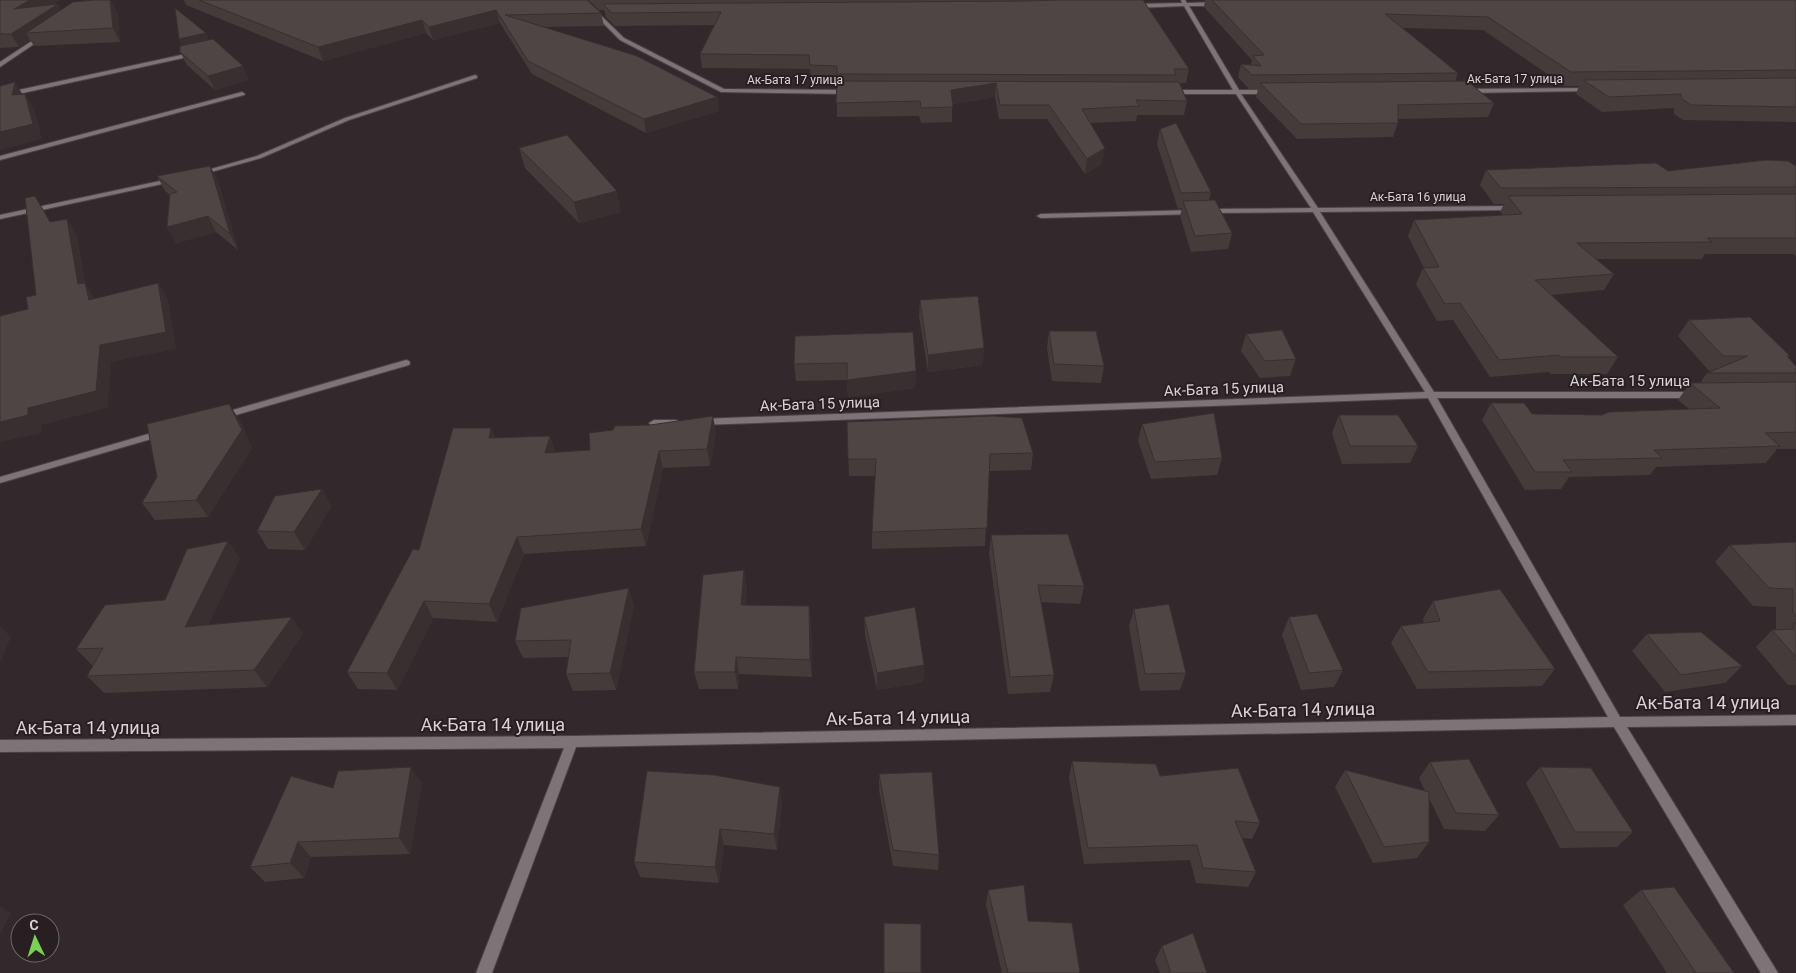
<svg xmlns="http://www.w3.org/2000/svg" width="1796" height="973" font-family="Roboto,sans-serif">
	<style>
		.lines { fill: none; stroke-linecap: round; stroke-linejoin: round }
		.street-casing { stroke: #4b4447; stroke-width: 2 }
		.street { fill: #7e7377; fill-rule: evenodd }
		.wall { fill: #453b3b }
		.shaded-wall { fill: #383030 }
		.building { fill: #504545; stroke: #383030 }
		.labels { text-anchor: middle; stroke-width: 4; stroke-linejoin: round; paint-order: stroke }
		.far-street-label { font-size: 12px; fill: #d8d2d4; stroke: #281f23 }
		.street-label { font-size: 15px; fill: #d8d2d4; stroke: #281f23 }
		.near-street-label { font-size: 18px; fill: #d8d2d4; stroke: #281f23 }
	</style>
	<rect width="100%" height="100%" fill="#32292c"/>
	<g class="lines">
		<g class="street-casing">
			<path id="street" d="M580 0H585L624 38 724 89 850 90 853 92 850 94 721 92 620 40Z
				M1181 0H1185L1187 3 1218 2 1221 4 1218 6H1189L1239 90H1270L1273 92 1270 94H1241L1318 208 1514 206 1518 208 1514 210 1320 212 1434 392H1695L1700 395 1695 398H1437L1620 717 1796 715V725L1627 727 1778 973H1761L1614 727 576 747 492 973H476L564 748 0 752V740L572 736 1608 717 1428 398 700 425 695 422 700 419 1425 392 1313 212 1209 213 1205 211 1209 209 1311 208 1236 94H1172L1169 92 1172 90H1233L1184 6 1135 8 1132 6 1135 4 1182 3Z
				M41 35 46 36 0 67V62Z
				M195 52 197 53V55L0 98V94Z
				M475 75 477 76V78L349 120 261 158 200 175 197 173 257 156 345 118Z
				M1590 88 1592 89V91L1467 93 1464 91 1467 89Z
				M242 92 245 94 244 95 0 160V156Z
				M174 178 177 180 176 181 0 219V215Z
				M1195 210 1199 212 1198 214 1041 218 1037 216 1041 214Z
				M406 360 409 361 410 363 409 365 222 419 217 416 219 414Z
				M654 420H676L681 423 676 426 651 425 649 423Z
				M162 430 167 433 165 435 0 483V477Z"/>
		</g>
		<use href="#street" class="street"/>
	</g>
	<path class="wall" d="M0 0H60L51 5 61 10 117 11 120 42 34 46 30 40 19 47 0 48Z
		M184 0H587L601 13 604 26 544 27 717 97 719 111 646 133 532 74 500 23 433 40 426 33 323 61 186 5Z
		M588 0H1143L1189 69 1186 83H1180L1187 101 1184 115H1137L1136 121 1090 123 1102 164 1085 174 1047 119H999L995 97 952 104V122L921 123 919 116 837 117V80L811 79 810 69 702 68 700 54 714 25 615 26 606 17 604 10H599Z
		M1197 0H1796V122L1683 120 1674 114V108L1602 112 1576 94 1579 86H1565L1483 30 1402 28 1458 73 1455 81 1494 103 1488 117 1398 119V123L1393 137 1297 139 1256 97 1258 89H1249L1238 77 1241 64 1251 65 1252 60 1204 7 1205 0Z
		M179 39 209 40 249 80 215 90 187 65 180 52 182 45Z
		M1160 129 1211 192 1209 200 1232 233 1228 249 1191 252 1180 216 1182 208 1178 209 1157 144Z
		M519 148 621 212 579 223 525 168Z
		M210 166 218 181 238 250 216 232 176 243 167 227 170 195 165 191 157 176Z
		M1796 166V256L1793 254H1705L1702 259H1596L1614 274 1604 290 1551 295 1618 357 1607 374H1551L1549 372 1490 377 1453 320 1437 321 1416 284 1423 268H1424L1408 236 1414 220 1503 215 1500 212 1504 204H1494L1480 185 1486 170 1668 171Z
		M920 300 983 365 928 372 919 316Z
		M1689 320 1790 356 1788 358 1796 366V449H1777L1766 463 1656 467 1650 475 1569 477 1561 489 1525 490 1482 420 1491 403 1532 414 1602 415 1689 409 1678 400 1690 383H1700L1707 373 1710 372 1678 336Z
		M1049 331 1104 366 1101 383 1052 381 1047 348Z
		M913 332 916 371 915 388 848 397 847 380 796 381 794 364Z
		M1246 334 1296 359 1290 376 1260 378 1241 351Z
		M229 404 240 421 252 448 208 517 155 520 142 503Z
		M1339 415 1418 446 1410 463 1342 464 1332 433Z
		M847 422 1033 453 1031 470 989 471 985 546 872 549V532L875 476H849Z
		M1142 424 1222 458 1217 475 1151 479 1138 441Z
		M491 428 495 438 550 436 555 452 590 450 716 433 710 466 663 468 646 546 524 554 497 622 433 618 397 690 358 689 347 672Z
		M322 489 331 507 305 550 268 549 257 531Z
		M991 535 1084 586 1080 604 1041 602 1054 675 1050 692 1008 694 989 553Z
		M228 541 240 559 208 625 303 634 267 687 104 693 87 676 93 666 76 649 165 600Z
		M1796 542V685H1788L1756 647 1772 630 1776 629V607L1753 606 1715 562 1730 545Z
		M744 570 747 588 745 605 809 606 811 623 812 677 739 674 738 689H699L694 672Z
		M1433 601 1555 669 1542 686 1417 689 1391 643 1401 626 1424 623 1423 619Z
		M634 605 616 690 573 691 566 674 569 657 523 658 515 641Z
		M1134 609 1186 673 1180 690 1140 691 1129 626Z
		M864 617 924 665 923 682 877 690 865 635Z
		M1289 617 1343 670 1334 687 1301 690 1282 635Z
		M1647 634 1742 666 1725 683 1665 692 1632 651Z
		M1072 761 1160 776 1260 823 1252 839 1242 838 1256 872 1248 887 1196 883 1190 860 1084 864 1069 778Z
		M1430 762 1499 815 1485 831 1444 829 1429 798V842L1417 858 1373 863 1335 787 1345 770 1425 791 1419 778Z
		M1540 767 1633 832 1617 847 1560 848 1526 783Z
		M879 774 939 855 938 870 893 866 879 790Z
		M422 783 410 854 311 857 304 878 265 882 250 867 333 788Z
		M782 803 777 850 724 845 719 883 640 877 634 862Z
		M988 890 1028 921 1080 973H1002L986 905Z
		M1641 890 1734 973H1667L1623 905Z
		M1162 946 1207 973H1160L1155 960Z"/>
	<path class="shaded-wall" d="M30 0H60L22 22 14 9Z
		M110 0H111L117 11 120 42 113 28Z
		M58 4 65 17 26 33 30 40 19 47 11 34Z
		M496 10 500 23 433 40 429 27Z
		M422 20 426 33 323 61 318 47Z
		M206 33 212 47 185 52 179 39Z
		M243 66 249 80 215 90 208 76Z
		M15 82 24 97 12 95Z
		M996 83 995 97 950 104 951 90Z
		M25 94 34 109 42 139 0 150V132Z
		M717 97 719 111 646 133 644 119Z
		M1105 148 1102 164 1085 174 1087 159Z
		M210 166 218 181 238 250 230 234Z
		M617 191 621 212 579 223 574 202Z
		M208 216 216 232 176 243 167 227Z
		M67 219 77 235 86 285 95 299 100 317 78 284Z
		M158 283 168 299 176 349 111 362 108 408 41 425 42 433 0 442V422L28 408 100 345Z
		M984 348 983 365 928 372V355Z
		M916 371 915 388 848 397 847 380Z
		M229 404 240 421 252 448 208 517 196 500Z
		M713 416 716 433 710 466 707 449Z
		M491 428 498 445 489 438Z
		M550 436 555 453H545Z
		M659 451 663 468 646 546 641 529Z
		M322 489 331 507 305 550 294 532Z
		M517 537 524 554 497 622 489 604Z
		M228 541 240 559 199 645 185 627Z
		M744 570 747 588 744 622 741 605Z
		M629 588 634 605 616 690 610 673Z
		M424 601 433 618 397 690 387 673Z
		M809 606 811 623 812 677 810 660Z
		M292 617 303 634 267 687 254 670Z
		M0 626 11 637 0 663Z
		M736 657 739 674 738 689 735 672Z
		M924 665 923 682 877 690V673Z
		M411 767 422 783 410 854 399 838Z
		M780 787 782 803 777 850 774 834Z
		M720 829 724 845 719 883 715 867Z
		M298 842 311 857 304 878 290 863Z
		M0 906 11 913 0 934Z"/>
	<path class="building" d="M0 0H30L14 9 58 4 11 34H0Z
		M94 0H110L113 28 26 33 73 2Z
		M199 0H587L601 13 505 15 637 56 717 97 644 119 528 61 496 10 429 27 422 20 318 47Z
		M1057 0H1143L1189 69H1174L1176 75 837 74V66L810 65 809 55 700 54 721 12 612 13 603 4 1029 1Z
		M1212 0H1796V70L1571 72 1488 17 1385 14 1458 73 1252 75 1241 64 1261 66 1253 56 1264 55Z
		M175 8 206 33 179 39Z
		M213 39 243 66 208 76 180 52V46Z
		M1796 78V107L1691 105 1682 99 1681 94 1609 97 1583 80Z
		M837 81 1179 82 1187 101 1136 100 1139 106 1082 109 1105 148 1087 159 1049 105H1000L996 83 951 90 953 107 921 108 920 101 836 103Z
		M1467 81 1494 103 1398 105V123L1301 124 1260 83Z
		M15 82 12 95 25 94 33 124 0 132V86Z
		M1176 123 1211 192 1181 193 1160 129Z
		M567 135 617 191 574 202 519 148Z
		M1767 160 1788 161 1796 166V187L1501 188 1486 170 1656 163 1668 171Z
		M210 166 230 234 208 216 167 227 170 194 177 192 157 176Z
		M1796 194V238H1707L1712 242 1577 243 1614 274 1535 280 1618 357H1561L1559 355 1499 360 1460 303 1445 304 1423 268 1439 267 1414 220 1522 214 1508 196Z
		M35 196 50 222 67 219 78 284 85 283 89 300 158 283 166 332 100 345 96 391 28 408V415L0 422V316L28 309 26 297 36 295 25 198Z
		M1215 200 1232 233 1195 236 1183 201Z
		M978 296 984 348 928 355 920 300Z
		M1750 317 1790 356H1787L1796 366V373H1707L1748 356H1723L1689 320Z
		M1282 330 1296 359 1265 361 1246 334Z
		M1049 331H1096L1104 366 1054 364Z
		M913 332 916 371 847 380V363L794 364 795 336Z
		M1796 382V432L1765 433 1780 446 1654 450 1662 458 1563 460 1572 472H1535L1491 403H1524L1532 414 1602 415 1609 412 1720 408 1690 383Z
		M229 404 242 430 196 500 142 503 157 477 147 424Z
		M1214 413 1222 458 1155 462 1142 424Z
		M1339 415H1398L1418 446H1350Z
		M713 416 707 449 659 451 641 529 517 537 489 604 424 601 387 673 347 672 413 549 419 550 453 428H491L489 438 550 436 545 453 590 450 589 433 613 430 615 426 650 425Z
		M993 416 1022 418 1033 453 990 454 987 528 872 532 876 459H848L847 422Z
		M322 489 294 532 257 531 275 496Z
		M1068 534 1084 586 1038 585 1054 675 1010 677 991 535Z
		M228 541 185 627 292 617 254 670 87 676 103 648 76 649 105 605 165 600 187 549Z
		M1796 542V617L1793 614V589L1769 588 1730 545Z
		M744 570 741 605 809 606 810 660 736 657 735 672H694L703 575Z
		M629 588 610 673 566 674 571 640 515 641 521 608Z
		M1500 589 1555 669 1428 672 1401 626 1440 621 1433 601Z
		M1169 604 1186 673 1145 674 1134 609Z
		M915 607 924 665 877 673 864 617Z
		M1317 614 1343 670 1309 673 1289 617Z
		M1793 623H1796V657L1772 630 1794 629Z
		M1701 632 1742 666 1681 675 1647 634Z
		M1469 759 1499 815 1456 813 1430 762Z
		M1072 761 1156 764 1160 776 1238 768 1260 823 1235 821 1256 872 1203 868 1197 845 1088 848Z
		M411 767 399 838 298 842 290 863 250 867 291 776 333 788 338 771Z
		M1540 767 1591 768 1633 832H1575Z
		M1345 770 1429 792V842L1384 847Z
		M647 771 714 775 780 787 774 834 720 829 715 867 634 862Z
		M932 772 939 855 893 850 879 774Z
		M1024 885 1028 921 1072 923 1080 973H1008L988 890Z
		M1674 887 1734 973H1696L1641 890Z
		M884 923 921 924V973H884Z
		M1193 933 1207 973H1171L1162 946Z"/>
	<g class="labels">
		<g class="far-street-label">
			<text x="1515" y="83">Ак-Бата 17 улица</text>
			<text x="795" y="84">Ак-Бата 17 улица</text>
			<text x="1418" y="201">Ак-Бата 16 улица</text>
		</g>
		<g class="street-label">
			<text x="1630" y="386">Ак-Бата 15 улица</text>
			<text transform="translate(1224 389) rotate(-2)" y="5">Ак-Бата 15 улица</text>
			<text transform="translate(820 404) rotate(-2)" y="5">Ак-Бата 15 улица</text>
		</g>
		<g class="near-street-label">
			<text x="1708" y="709">Ак-Бата 14 улица</text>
			<text transform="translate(1303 710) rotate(-1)" y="6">Ак-Бата 14 улица</text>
			<text transform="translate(898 718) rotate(-1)" y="6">Ак-Бата 14 улица</text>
			<text x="493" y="731">Ак-Бата 14 улица</text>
			<text x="88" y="734">Ак-Бата 14 улица</text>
		</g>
	</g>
	<g transform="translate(35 938) rotate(356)"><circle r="24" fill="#281f23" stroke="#6e676a"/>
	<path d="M0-4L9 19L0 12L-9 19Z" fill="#7cd155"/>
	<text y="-8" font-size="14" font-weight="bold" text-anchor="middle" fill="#d8d2d4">С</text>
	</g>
</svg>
